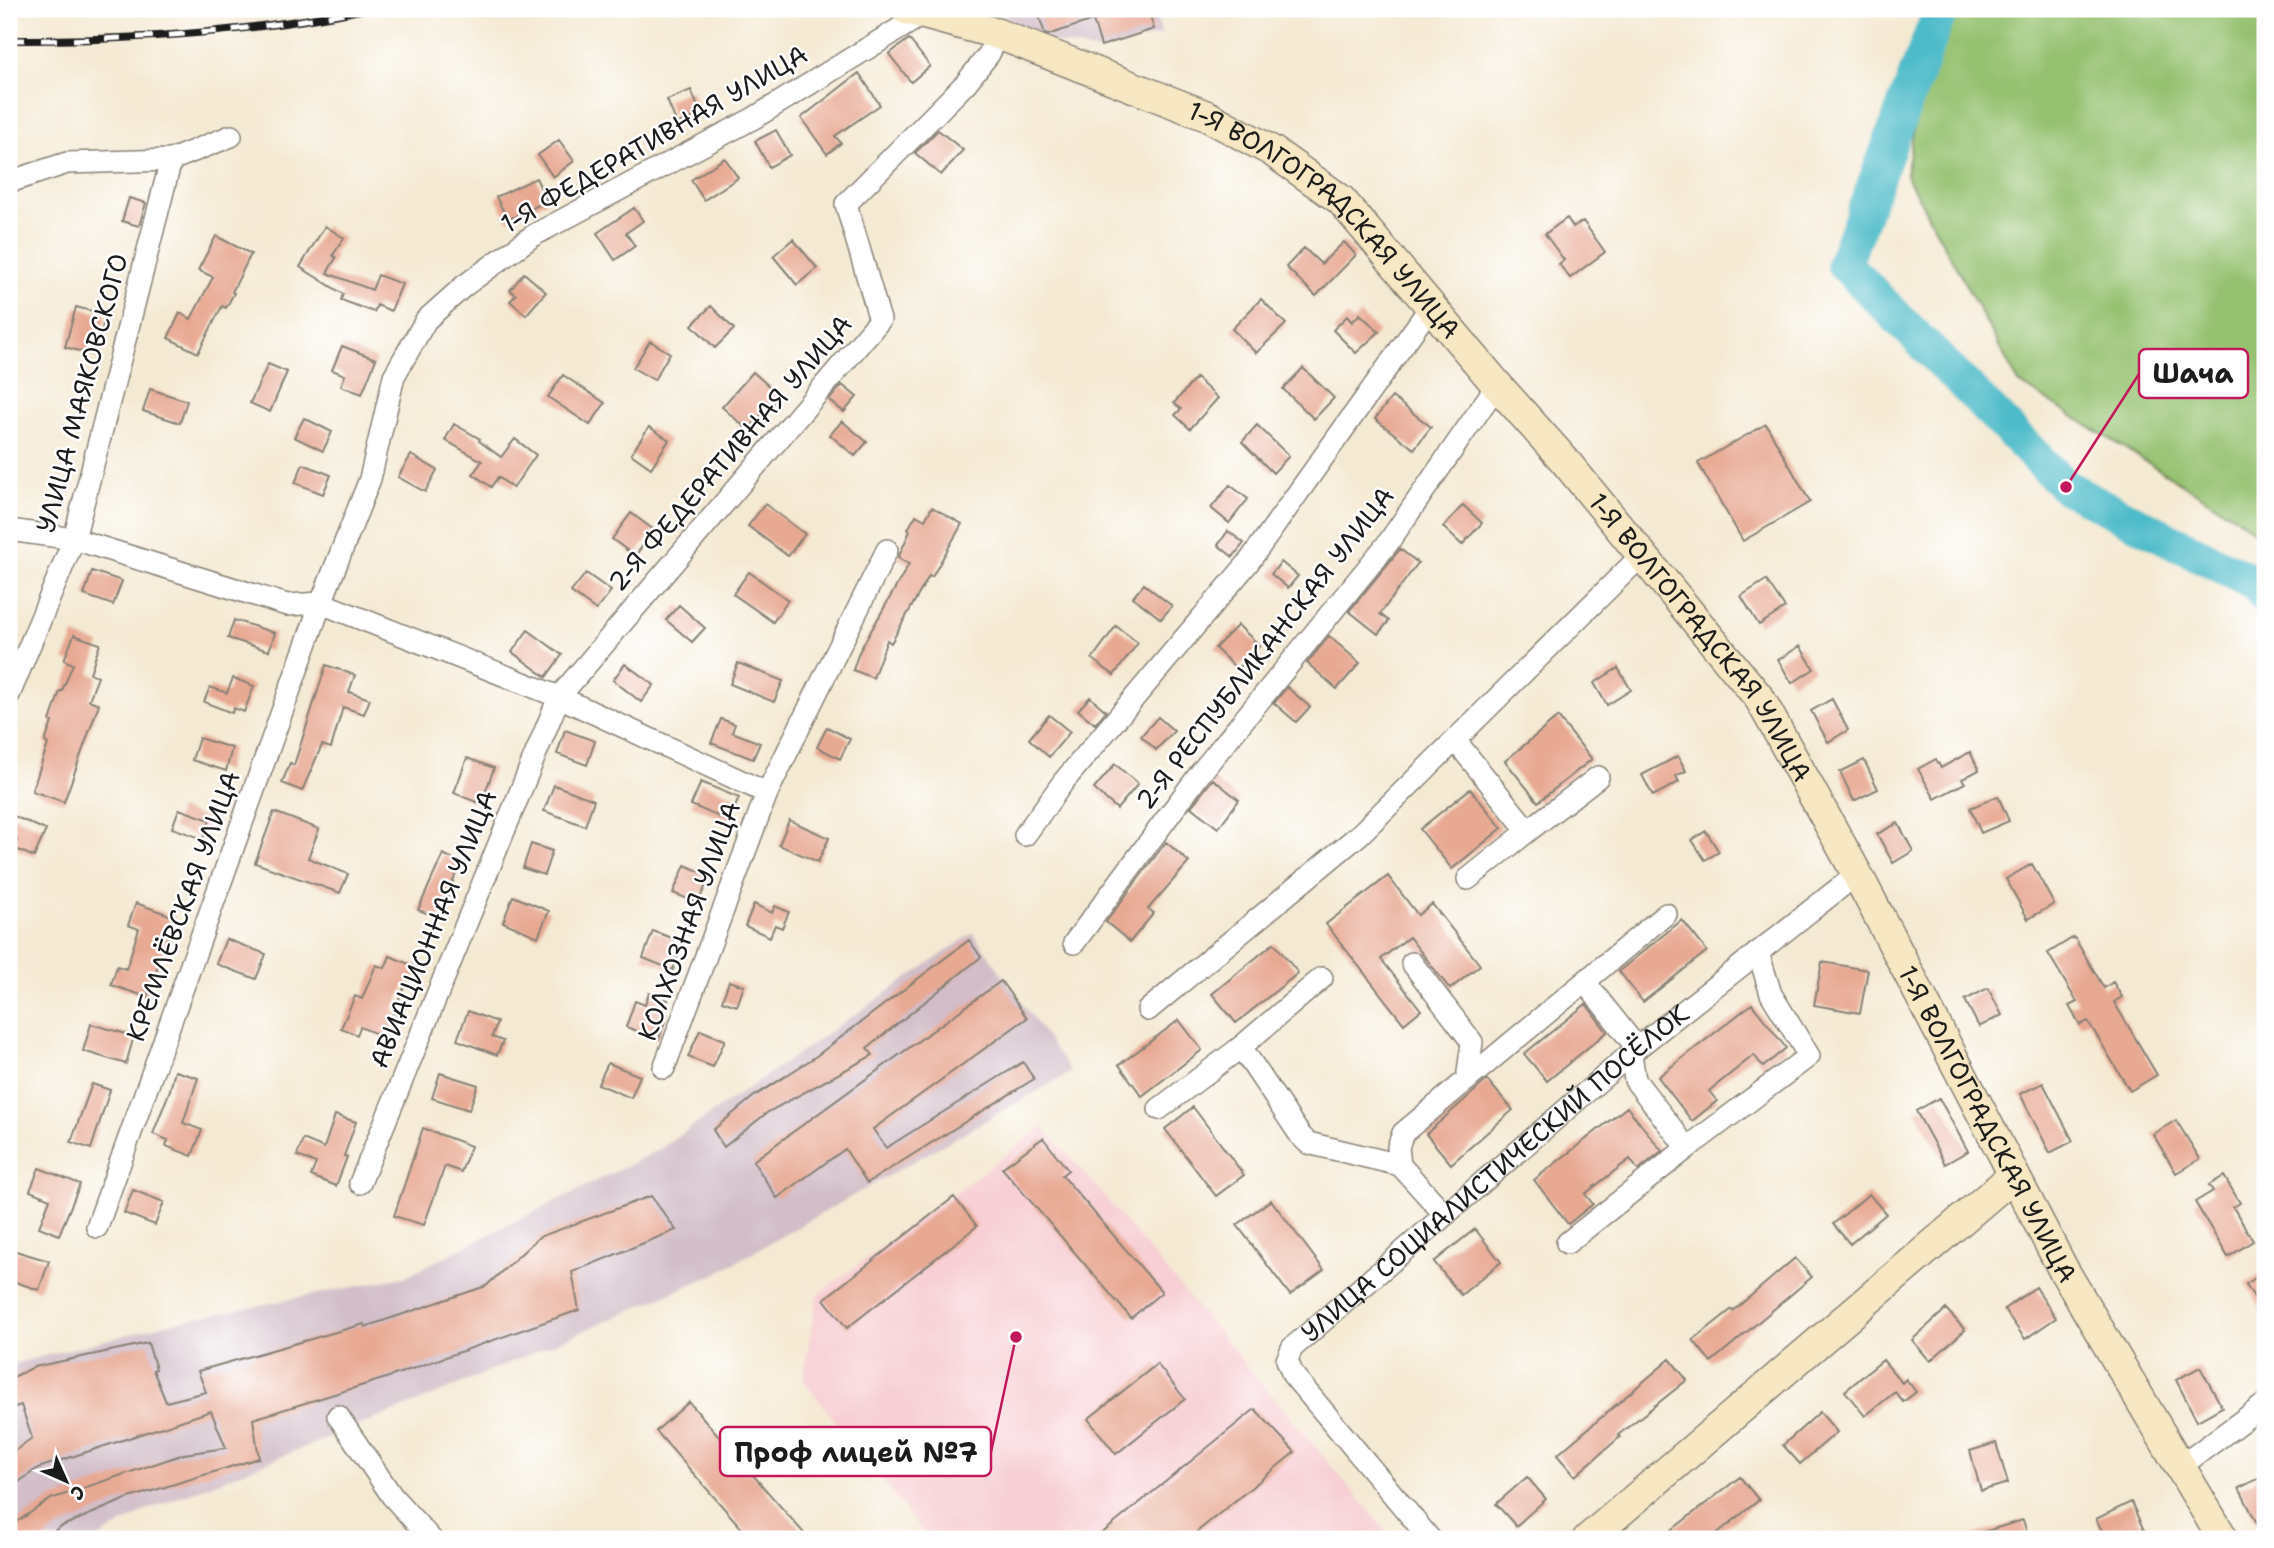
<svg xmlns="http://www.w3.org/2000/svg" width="2274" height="1548" viewBox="0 0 2274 1548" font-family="'Shantell Sans',sans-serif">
<rect width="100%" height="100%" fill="#fff"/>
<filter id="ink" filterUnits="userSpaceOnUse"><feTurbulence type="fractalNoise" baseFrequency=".0143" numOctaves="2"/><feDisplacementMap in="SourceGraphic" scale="14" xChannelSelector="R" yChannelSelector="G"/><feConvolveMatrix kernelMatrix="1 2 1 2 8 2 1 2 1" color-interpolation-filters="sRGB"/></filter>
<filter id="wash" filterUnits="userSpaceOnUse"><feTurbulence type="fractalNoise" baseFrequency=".00686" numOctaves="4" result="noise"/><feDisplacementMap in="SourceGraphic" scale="28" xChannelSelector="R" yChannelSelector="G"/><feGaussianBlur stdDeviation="1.57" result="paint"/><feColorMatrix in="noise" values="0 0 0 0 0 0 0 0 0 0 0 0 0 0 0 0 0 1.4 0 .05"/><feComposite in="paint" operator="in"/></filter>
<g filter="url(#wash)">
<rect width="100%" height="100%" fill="#f4e9d2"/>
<path fill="#f7cfd4" d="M1043,1127L1074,1161L1393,1539H928L803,1380L817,1295Z"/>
<path fill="#d2bdc8" d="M994,9H1154L1162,34L1099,51L1047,41Z
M973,933L1071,1072L715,1274L423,1400L147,1510L96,1539H9V1365L179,1321L404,1277L660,1149Z"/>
<path fill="#95c16f" stroke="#586e46" stroke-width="2" d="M1934,9H2265V539L2234,516L2019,383L1906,175Z"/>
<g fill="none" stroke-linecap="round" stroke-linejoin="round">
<path stroke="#4ebbc9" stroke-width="35" d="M1941,9L1844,264L2066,487L2255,583L2265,596"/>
</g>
<g id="blocks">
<path fill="#e8a993" d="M1062,9H1148L1154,29L1101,46L1093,20L1048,35L1045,34L1039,16Z
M909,39L930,66L911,82L889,54Z
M859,73L880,105L835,136L841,143L827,154L801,118Z
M691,90L701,114L677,124L667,100Z
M776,130L790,155L769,167L755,141Z
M938,130L963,150L941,175L915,153Z
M559,140L574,161L553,177L538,155Z
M725,158L738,178L704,200L691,180Z
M536,178L547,201L508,220L496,197Z
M129,198L146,203L139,226L122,221Z
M634,208L643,221L626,233L635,246L615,260L597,233Z
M1567,218L1573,227L1583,221L1605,252L1570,278L1559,264L1564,260L1545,234Z
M325,226L344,238L333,255L336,258L327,273L372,290L378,275L402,284L391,311L377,305L374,312L341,300L343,294L300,267Z
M216,236L251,254L232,292L234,293L226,308L222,306L198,353L168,338L180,313L191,319L213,277L198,270Z
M793,239L817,268L797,285L773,256Z
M1344,242L1356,255L1316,296L1286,267L1304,248L1321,264Z
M524,273L546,292L526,315L510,301L516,295L510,290Z
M1261,299L1286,324L1256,353L1232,329Z
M711,306L734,329L715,348L692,325Z
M76,307L106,315L94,355L65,347Z
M1360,314L1379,332L1356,353L1333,330L1347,316L1352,322Z
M650,341L670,353L654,380L633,368Z
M342,346L376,359L362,394L341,386L345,375L332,370Z
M268,364L287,372L270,412L250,403Z
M1303,368L1334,398L1314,419L1283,389Z
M753,372L779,395L748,430L722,407Z
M563,375L605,403L590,425L548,397Z
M1196,378L1218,398L1190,429L1175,415L1181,409L1174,403Z
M842,385L857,397L844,412L829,400Z
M150,389L187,401L180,423L143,411Z
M1392,397L1431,427L1414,449L1375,419Z
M304,418L332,432L323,451L294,437Z
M842,421L867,442L855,456L830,435Z
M454,424L480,439L479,441L501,457L515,439L536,455L513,488L498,477L491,487L473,474L482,461L445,440Z
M1766,424L1810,502L1743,541L1698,463Z
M1257,425L1289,456L1273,473L1242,442Z
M649,427L669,440L651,468L631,454Z
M411,455L437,470L425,492L398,477Z
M303,464L331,475L323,494L295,483Z
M1230,485L1248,499L1229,523L1211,508Z
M765,504L805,534L788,556L748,526Z
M1463,505L1482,523L1462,545L1443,527Z
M932,507L962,524L932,577L929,576L891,643L887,640L873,678L853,670L859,652L909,564L898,558L910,531L908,529L916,515L925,520Z
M631,513L654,530L635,556L612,539Z
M1228,531L1244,543L1233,557L1218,545Z
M1400,549L1418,563L1380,614L1389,621L1378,634L1349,611Z
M1281,562L1298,576L1288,588L1271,574Z
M92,571L122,581L113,605L84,595Z
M749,572L788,600L773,622L733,594Z
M586,573L611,591L596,610L571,592Z
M1766,580L1785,608L1759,625L1741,596Z
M1144,584L1172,606L1161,619L1133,597Z
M679,605L705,628L692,642L666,620Z
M234,620L275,633L269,651L228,638Z
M1238,625L1260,646L1237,669L1215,648Z
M1116,626L1138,643L1114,675L1092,659Z
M528,630L562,655L546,677L512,652Z
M74,635L100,644L90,673L98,677L89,700L99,704L64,802L32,791L48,744L45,742L52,722L50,721L60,691H62L73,664L64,660Z
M1329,636L1360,663L1337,689L1307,663Z
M1800,646L1814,669L1792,683L1778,660Z
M738,663L783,681L774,702L730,684Z
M625,664L654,685L641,702L613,680Z
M326,665L355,675L349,692L370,699L364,714L343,707L331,748L322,745L302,791L282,783L290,763L294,765Z
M1618,668L1631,690L1607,705L1594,683Z
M233,678L254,686L244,712L234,708L232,713L204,702L210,687L227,693Z
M1287,687L1310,707L1296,722L1274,703Z
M1090,697L1106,711L1095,724L1078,710Z
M1832,699L1848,730L1828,742L1811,711Z
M1049,715L1070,732L1049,757L1029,739Z
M1158,717L1174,731L1156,750L1141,736Z
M1558,717L1592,759L1538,802L1505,761Z
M721,719L735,724L732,732L760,743L753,759L711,743Z
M827,727L850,739L840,759L817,747Z
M565,730L595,741L587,765L557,754Z
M199,738L232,748L226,771L192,760Z
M1970,752L1979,770L1962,779L1965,783L1935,799L1918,769L1936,759L1941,768Z
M1678,756L1686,771L1676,776L1679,782L1653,796L1642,775Z
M467,758L494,768L481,804L454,793Z
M1864,760L1878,789L1854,801L1840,772Z
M1115,764L1138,784L1117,809L1094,789Z
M1213,779L1239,800L1218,828L1191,807Z
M701,782L739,798L729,821L691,805Z
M554,785L594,800L585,826L544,811Z
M1470,789L1502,828L1452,869L1420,829Z
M1998,796L2009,821L1981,833L1970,808Z
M179,809L210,820L203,839L172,828Z
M274,812L319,829L308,858L348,874L340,893L255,863Z
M9,814L46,830L34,857L14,848L17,840L9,836Z
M789,820L829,838L818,862L779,845Z
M1898,823L1913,851L1893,863L1877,834Z
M1706,831L1719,852L1705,860L1692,840Z
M1166,842L1189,862L1148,909L1154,913L1130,942L1106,922Z
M531,844L552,851L544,875L523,868Z
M443,854L460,862L440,918L418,910Z
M2032,864L2054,904L2028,919L2006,879Z
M685,865L710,876L698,903L673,893Z
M1388,876L1418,915L1432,904L1480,965L1450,989L1409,937L1381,959L1421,1010L1404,1024L1326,924Z
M513,896L549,911L538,937L503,922Z
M136,903L175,917L147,997L111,985L117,966L126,969L139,929L128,925Z
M754,904L772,913L775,906L789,912L782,928L775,925L770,937L745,926Z
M1682,920L1707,951L1643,1002L1619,971Z
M653,931L683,942L673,970L643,958Z
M2074,937L2104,988L2113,982L2122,997L2114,1002L2157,1075L2130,1091L2088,1021L2080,1025L2069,1006L2077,1002L2048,953Z
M226,939L266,954L256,979L216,964Z
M969,940L981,957L867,1048L873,1055L768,1112L724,1147L713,1130L753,1097L815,1057Z
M1274,943L1298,973L1236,1023L1212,994Z
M390,956L421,969L413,989L405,985L393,1013L399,1015L389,1039L360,1027L357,1035L341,1028L355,996L362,999L376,965L385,968Z
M1822,962L1868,970L1860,1013L1814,1005Z
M729,981L744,986L737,1006L722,1001Z
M1001,981L1027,1018L873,1129L886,1148L1023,1062L1034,1079L867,1183L845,1149L777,1198L753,1161Z
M1988,988L2002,1015L1979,1027L1965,1000Z
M649,993L668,1000L663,1013L667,1015L659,1039L626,1027L635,1001L645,1005Z
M1586,1004L1607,1032L1547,1081L1524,1054Z
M1752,1004L1786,1048L1763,1067L1754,1055L1709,1091L1717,1101L1692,1121L1658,1077Z
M468,1011L497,1022L492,1037L503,1041L497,1055L457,1040Z
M1179,1020L1202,1050L1142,1096L1119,1065Z
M91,1024L134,1036L126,1064L83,1051Z
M700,1030L725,1040L713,1067L688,1057Z
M608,1063L640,1076L631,1098L598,1084Z
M175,1071L198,1078L183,1123L202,1130L192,1156L166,1146L168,1140L153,1134L170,1090Z
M440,1073L478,1085L469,1110L432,1098Z
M1487,1080L1513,1110L1451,1164L1426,1134Z
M2043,1083L2073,1141L2050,1153L2020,1094Z
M92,1084L110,1090L91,1149L71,1142Z
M1939,1098L1968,1151L1945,1164L1916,1111Z
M1193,1107L1244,1175L1216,1196L1165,1129Z
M1627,1107L1662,1151L1638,1170L1630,1159L1585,1194L1593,1204L1568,1224L1534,1180Z
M335,1115L356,1122L344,1156L347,1157L336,1186L311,1176L316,1163L297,1156L303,1139L324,1148Z
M2176,1120L2200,1159L2176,1173L2153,1134Z
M423,1128L471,1146L461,1172L445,1166L424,1225L394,1216Z
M1043,1138L1068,1170L1062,1175L1162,1292L1131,1318L1002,1168Z
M39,1168L80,1184L59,1235L39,1227L50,1199L30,1191Z
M2224,1176L2240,1203L2233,1207L2253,1241L2228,1257L2195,1202L2213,1191L2209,1185Z
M133,1190L164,1202L155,1225L124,1213Z
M1869,1194L1886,1214L1850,1244L1833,1224Z
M651,1196L676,1230L572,1272L579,1310L383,1379L253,1419L259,1458L126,1499L60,1527L43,1539H9V1527L51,1499L184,1454L226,1448L211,1411L38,1468L9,1489V1455L32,1438L21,1405L9,1409V1379L34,1367L148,1343L156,1369L153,1370L166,1402L206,1392L198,1371L364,1324L365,1327L486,1286L539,1237Z
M954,1197L977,1226L847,1328L824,1299Z
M1271,1200L1324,1270L1290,1295L1237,1225Z
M1475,1229L1501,1262L1461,1295L1434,1262Z
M9,1249L49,1261L39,1290L9,1280Z
M1795,1258L1812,1277L1711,1362L1693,1340L1732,1309L1733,1311Z
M2265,1272V1315L2246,1284Z
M2036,1287L2056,1318L2025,1339L2004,1309Z
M1946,1309L1965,1330L1930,1361L1912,1340Z
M1670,1359L1687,1380L1618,1435L1620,1437L1575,1476L1557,1455Z
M1883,1360L1902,1383L1906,1379L1916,1392L1903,1402L1895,1392L1865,1416L1845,1391Z
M1157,1364L1185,1399L1116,1454L1088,1419Z
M2200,1367L2222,1407L2197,1421L2176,1380Z
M689,1402L809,1539H751L656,1431Z
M1255,1409L1295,1452L1188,1539H1095Z
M1820,1412L1837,1432L1800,1464L1783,1445Z
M1996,1443L2008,1483L1981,1491L1970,1451Z
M2265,1475V1539L2239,1488Z
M1527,1477L1546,1499L1516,1526L1496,1504Z
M1740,1477L1759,1500L1710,1539H1660Z
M2131,1502L2148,1539H2106L2096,1519Z
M2023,1520L2029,1539H1973V1535Z"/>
</g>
</g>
<g filter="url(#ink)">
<use href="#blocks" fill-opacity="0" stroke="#888277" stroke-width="2"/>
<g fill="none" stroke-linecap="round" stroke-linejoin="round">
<g stroke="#888277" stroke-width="24">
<g id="street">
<path d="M9,182L67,163L171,160"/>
<path d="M9,530L74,539L287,605L321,603L559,697L767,793"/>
<path d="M9,695L74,539L171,160L231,136"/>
<path d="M1455,740L1528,831L1468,879"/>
<path d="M1528,831L1598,777"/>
<path d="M1025,835L1064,781L1248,563L1431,306"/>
<path d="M1074,943L1202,771L1388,543L1497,385"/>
<path d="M1412,963L1472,1042L1467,1080"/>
<path d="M1322,978L1241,1047L1300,1135L1308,1143L1400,1165"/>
<path d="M1585,982L1637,1048"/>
<path d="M1148,1010L1359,835L1642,555"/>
<path d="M664,1068L767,793L887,550"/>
<path d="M1159,1109L1241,1047"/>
<path d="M1687,1148L1809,1056L1771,994L1758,952"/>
<path d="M360,1183L559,697L880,320L846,204L966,83L989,54L998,34"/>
<path d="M1445,1215L1400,1165L1398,1147L1403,1133L1666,914"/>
<path d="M97,1227L321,603L370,479L394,376L426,320L464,286L534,235L754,118L925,13"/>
<path d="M1567,1243L1687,1148L1635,1080L1631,1054"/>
<path d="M338,1416L392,1496L431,1539"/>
<path d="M2181,1466L2265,1404"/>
<path id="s1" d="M1430,1539L1293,1375L1287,1360L1292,1348L1637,1048L1857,874"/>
</g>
</g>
<g stroke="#888277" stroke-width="33">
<g id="secondary">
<path id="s2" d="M906,9L998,34L1207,116L1272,151L1341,200L1497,385L1565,461L1760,699L1857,874L2063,1269L2223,1539"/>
<path d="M1588,1539L2013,1176"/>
</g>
</g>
<use href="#street" stroke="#fff" stroke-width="21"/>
<use href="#secondary" stroke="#f7e8c3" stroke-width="30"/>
<g stroke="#1c1c1c" stroke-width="8">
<path id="rail" d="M9,40C128,41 248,33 365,9"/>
</g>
<use href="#rail" stroke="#fff" stroke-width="5" stroke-dasharray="16" stroke-linecap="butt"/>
</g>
</g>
<g text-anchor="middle" stroke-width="5" stroke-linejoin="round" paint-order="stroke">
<g font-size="26" fill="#1c1c1c" stroke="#fff">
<text transform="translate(654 139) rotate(-30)" y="9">1-Я ФЕДЕРАТИВНАЯ УЛИЦА</text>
<text dy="9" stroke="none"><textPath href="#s2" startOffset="478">1-Я ВОЛГОГРАДСКАЯ УЛИЦА</textPath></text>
<text transform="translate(82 393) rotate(-75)" y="9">УЛИЦА МАЯКОВСКОГО</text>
<text transform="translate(730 453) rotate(-49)" y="9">2-Я ФЕДЕРАТИВНАЯ УЛИЦА</text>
<text dy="9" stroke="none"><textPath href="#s2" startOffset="1045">1-Я ВОЛГОГРАДСКАЯ УЛИЦА</textPath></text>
<text transform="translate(1265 648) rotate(-52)" y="9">2-Я РЕСПУБЛИКАНСКАЯ УЛИЦА</text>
<text transform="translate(183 906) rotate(-70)" y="9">КРЕМЛЁВСКАЯ УЛИЦА</text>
<text transform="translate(689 921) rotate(-70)" y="9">КОЛХОЗНАЯ УЛИЦА</text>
<text transform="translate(433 929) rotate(-68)" y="9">АВИАЦИОННАЯ УЛИЦА</text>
<text dy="9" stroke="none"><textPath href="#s2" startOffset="1612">1-Я ВОЛГОГРАДСКАЯ УЛИЦА</textPath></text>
<text dy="9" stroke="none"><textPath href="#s1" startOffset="511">УЛИЦА СОЦИАЛИСТИЧЕСКИЙ ПОСЁЛОК</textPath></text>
</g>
</g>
<path fill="none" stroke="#c2185b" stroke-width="2.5" d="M2066 487L2139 374M1016 1337L991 1452"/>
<g fill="#c2185b" stroke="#fff" stroke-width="2.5">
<circle cx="2066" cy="487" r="7"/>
<circle cx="1016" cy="1337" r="7"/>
</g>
<g fill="#fff" stroke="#c2185b" stroke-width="2.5">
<rect x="2139" y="349" width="109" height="49" rx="7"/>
<rect x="720" y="1427" width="271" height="49" rx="7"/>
</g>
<g font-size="28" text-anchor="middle" font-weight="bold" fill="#1c1c1c">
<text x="2193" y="383">Шача</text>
<text x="856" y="1462">Проф лицей №7</text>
</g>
<rect width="2274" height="1548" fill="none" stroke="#fff" stroke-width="35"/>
<g transform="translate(66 1481) rotate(135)" stroke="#ffffff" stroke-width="5" paint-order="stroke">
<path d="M0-5L12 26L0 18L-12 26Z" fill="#1c1c1c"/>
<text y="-10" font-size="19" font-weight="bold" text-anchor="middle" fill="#1c1c1c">С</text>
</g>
</svg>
